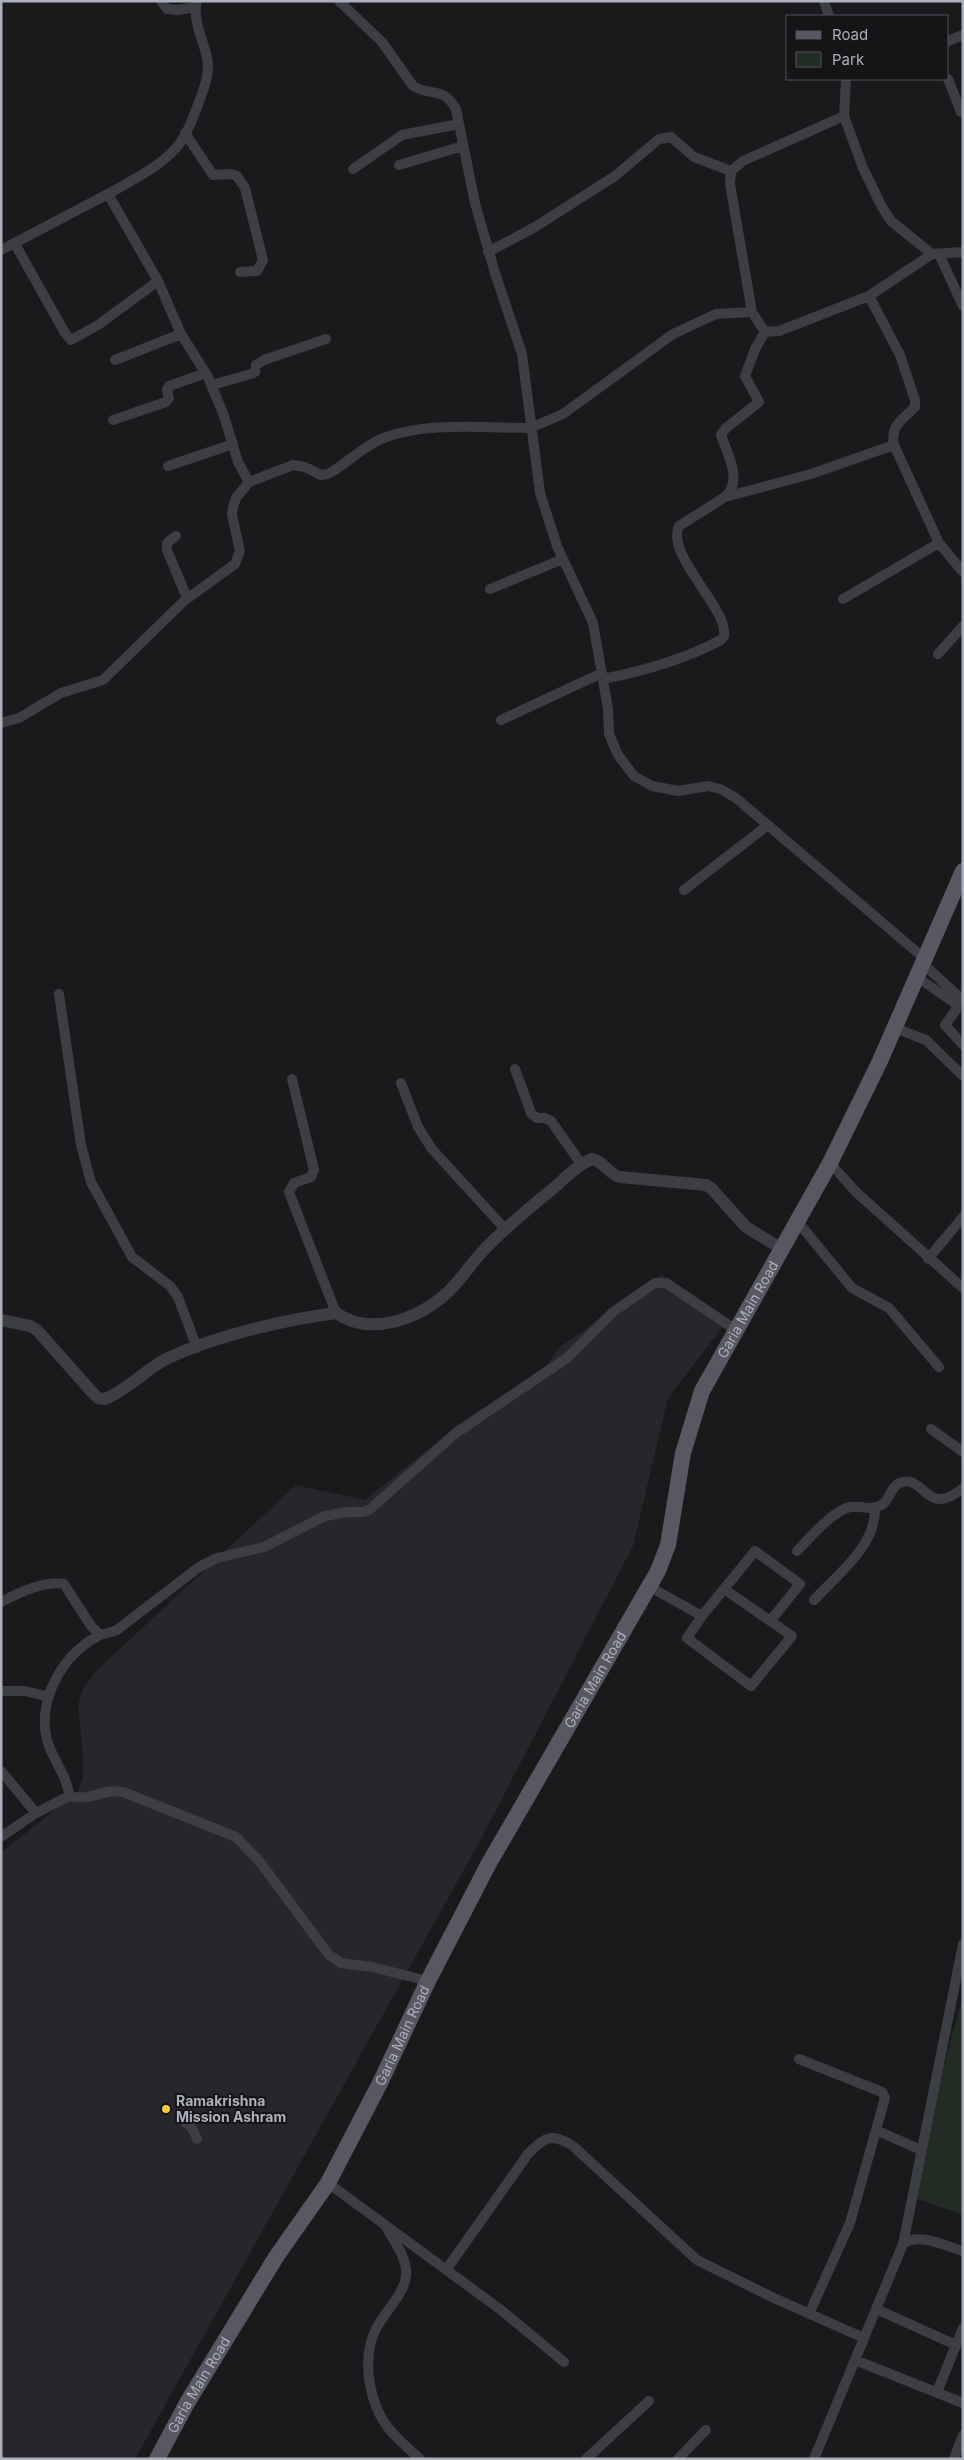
<svg xmlns="http://www.w3.org/2000/svg" width="964" height="2460" viewBox="0 0 964 2460" font-family="Inter,sans-serif">
<rect width="100%" height="100%" fill="#1a1a1d"/>
<path fill="#27262a" d="M661,1275L729,1319L668,1398L633,1546L480,1841L135,2459H1V1853L78,1791L83,1778V1755L78,1705L84,1687L96,1671L296,1485L365,1500L463,1421L544,1369L560,1347Z"/>
<path fill="#222b24" d="M963,1995V2215L909,2196Z"/>
<g fill="none" stroke-linecap="round" stroke-linejoin="round">
<path stroke="#3d3d44" stroke-width="10" d="M161,1L167,9L178,10L196,7
M197,1C192,19 203,40 207,57C210,73 205,86 199,102C194,115 189,131 180,143C163,166 132,180 108,194L158,281L181,334L208,377L224,416L238,462L249,482
M339,1L382,42L413,86C432,97 443,86 456,109L475,203L495,273L522,354L540,493L557,546L593,623L608,709L609,734L618,755L634,776L652,786L678,791L708,786L720,789L736,798L925,959
M824,1L829,16
M948,41L963,35
M846,79L844,116L863,168L882,207L891,221L932,254L963,252
M948,79L961,112
M844,116L743,161L731,171L730,184L752,312L765,332L779,331L869,296L932,254
M185,133L213,175L231,174L237,176L245,188L263,260L257,271L240,272
M399,165L463,146
M353,169L402,135L459,124
M15,244L65,333L71,340L98,325L158,281
M1,250L108,194
M488,252L535,227L615,176L659,139L671,137L694,157L731,171
M939,254L963,306
M869,296L900,355L915,400V407C902,420 890,426 894,445L939,543L963,572
M115,360L181,334
M212,385L251,374L255,372L256,365L264,360L326,339
M113,420L166,402L169,398L167,390L169,386L206,373
M168,466L233,444
M725,497C743,480 728,456 721,435L726,428L759,402L745,376L755,349L765,332
M176,536L167,543V550L187,598
M490,589L563,559
M843,599L939,543
M938,654L963,626
M603,679C644,671 683,660 721,640L724,636C729,609 665,555 679,526L725,497L811,474L894,445
M501,720L602,673
M1,723L19,718L61,693L103,680L184,601L235,564L240,551L232,515L233,507L236,498L249,482L293,465L305,467L321,475L328,474C346,464 360,449 379,440C422,421 484,428 530,428L563,414L673,334L716,314L752,312
M684,890L768,825
M923,964L963,1000
M917,977L956,1004V1010L945,1025L963,1045
M59,994L81,1145L91,1182L132,1257L170,1286L178,1297L197,1348
M895,1028L926,1040L963,1076
M515,1069L531,1113L537,1118H545L551,1121L582,1165
M292,1079L314,1170L311,1177L294,1183L289,1192L336,1313
M401,1083L418,1127L432,1149L505,1229
M830,1163L856,1192L963,1288
M798,1222L852,1288L889,1308L939,1367
M928,1259L963,1217
M931,1429L963,1452
M797,1551C810,1538 832,1511 850,1507C861,1505 871,1512 883,1504C891,1498 891,1484 903,1482C925,1477 927,1518 963,1488
M650,1587L702,1616L687,1638L751,1686L792,1636L724,1589L755,1551L800,1584L771,1620
M814,1600C838,1574 876,1546 875,1508
M1,1602C18,1593 45,1580 64,1584L91,1626L100,1635
M702,1616L724,1589
M1,1691H25L49,1697
M1,1771L36,1813
M69,1796C94,1802 100,1788 123,1792L236,1837L260,1862L329,1955L341,1963L372,1967L428,1981
M1,1837L36,1813L69,1796C68,1779 55,1762 49,1746C34,1705 61,1655 98,1636C104,1633 111,1633 117,1630L199,1567L217,1558L264,1547L325,1516L347,1512H363L369,1510L456,1433L567,1358L613,1312L655,1283H666L736,1330
M799,2059L882,2092L885,2098L850,2223L809,2314
M186,2123L192,2128L197,2139
M876,2130L921,2150
M328,2183L501,2310L564,2362
M386,2227C394,2241 408,2259 406,2276C404,2295 384,2312 376,2329C361,2358 369,2405 390,2430C399,2441 410,2450 420,2459
M903,2244L963,1944
M446,2270L528,2154C545,2136 552,2133 573,2146L697,2260L774,2298L864,2338
M876,2309L956,2345
M855,2360L963,2403
M937,2392L963,2328
M586,2459L649,2401
M678,2459L706,2430
M814,2459L903,2244C919,2232 945,2246 963,2251
M954,2459L963,2435"/>
<path stroke="#3d3d44" stroke-width="12" d="M1,1320L30,1326L37,1330L91,1391L98,1398L105,1399C128,1390 145,1370 166,1359C215,1336 283,1320 336,1313C371,1337 418,1319 447,1293C460,1281 470,1265 482,1252C504,1228 531,1207 556,1186C566,1177 579,1164 592,1159C604,1161 608,1174 620,1177L706,1185L711,1188L746,1227L782,1249"/>
<path stroke="#575861" stroke-width="16" id="s1" d="M157,2459L187,2403L276,2257L328,2183L380,2083L428,1981L488,1865L658,1571L668,1545L683,1453L702,1391L830,1163L880,1061L963,871"/>
</g>
<circle fill="#f7ce38" stroke="#151518" stroke-width="2" cx="166" cy="2109" r="5"/>
<g text-anchor="middle" stroke-width="4" stroke-linejoin="round" paint-order="stroke">
<g font-size="14" fill="#acafbc" stroke="#151518">
<text dy="5" stroke="none"><textPath href="#s1" startOffset="1300">Garia Main Road</textPath></text>
<text dy="5" stroke="none"><textPath href="#s1" startOffset="895">Garia Main Road</textPath></text>
<text dy="5" stroke="none"><textPath href="#s1" startOffset="490">Garia Main Road</textPath></text>
<text dy="5" stroke="none"><textPath href="#s1" startOffset="85">Garia Main Road</textPath></text>
</g>
<g font-size="14" font-weight="bold" fill="#acafbc" stroke="#151518" text-anchor="start">
<text x="176" y="2106">Ramakrishna<tspan x="176" dy="16">Mission Ashram</tspan></text>
</g>
</g>
<rect width="964" height="2460" fill="none" stroke="#acafbc" stroke-width="5"/>
<rect x="786" y="15" width="162" height="65" fill="#151518" stroke="#51535a"/>
<rect x="796" y="31" width="25" height="8" fill="#575861" stroke="#51535a"/>
<text x="832" y="40" font-size="15" fill="#acafbc">Road</text>
<rect x="796" y="52" width="25" height="15" fill="#222b24" stroke="#51535a"/>
<text x="832" y="65" font-size="15" fill="#acafbc">Park</text>
</svg>
